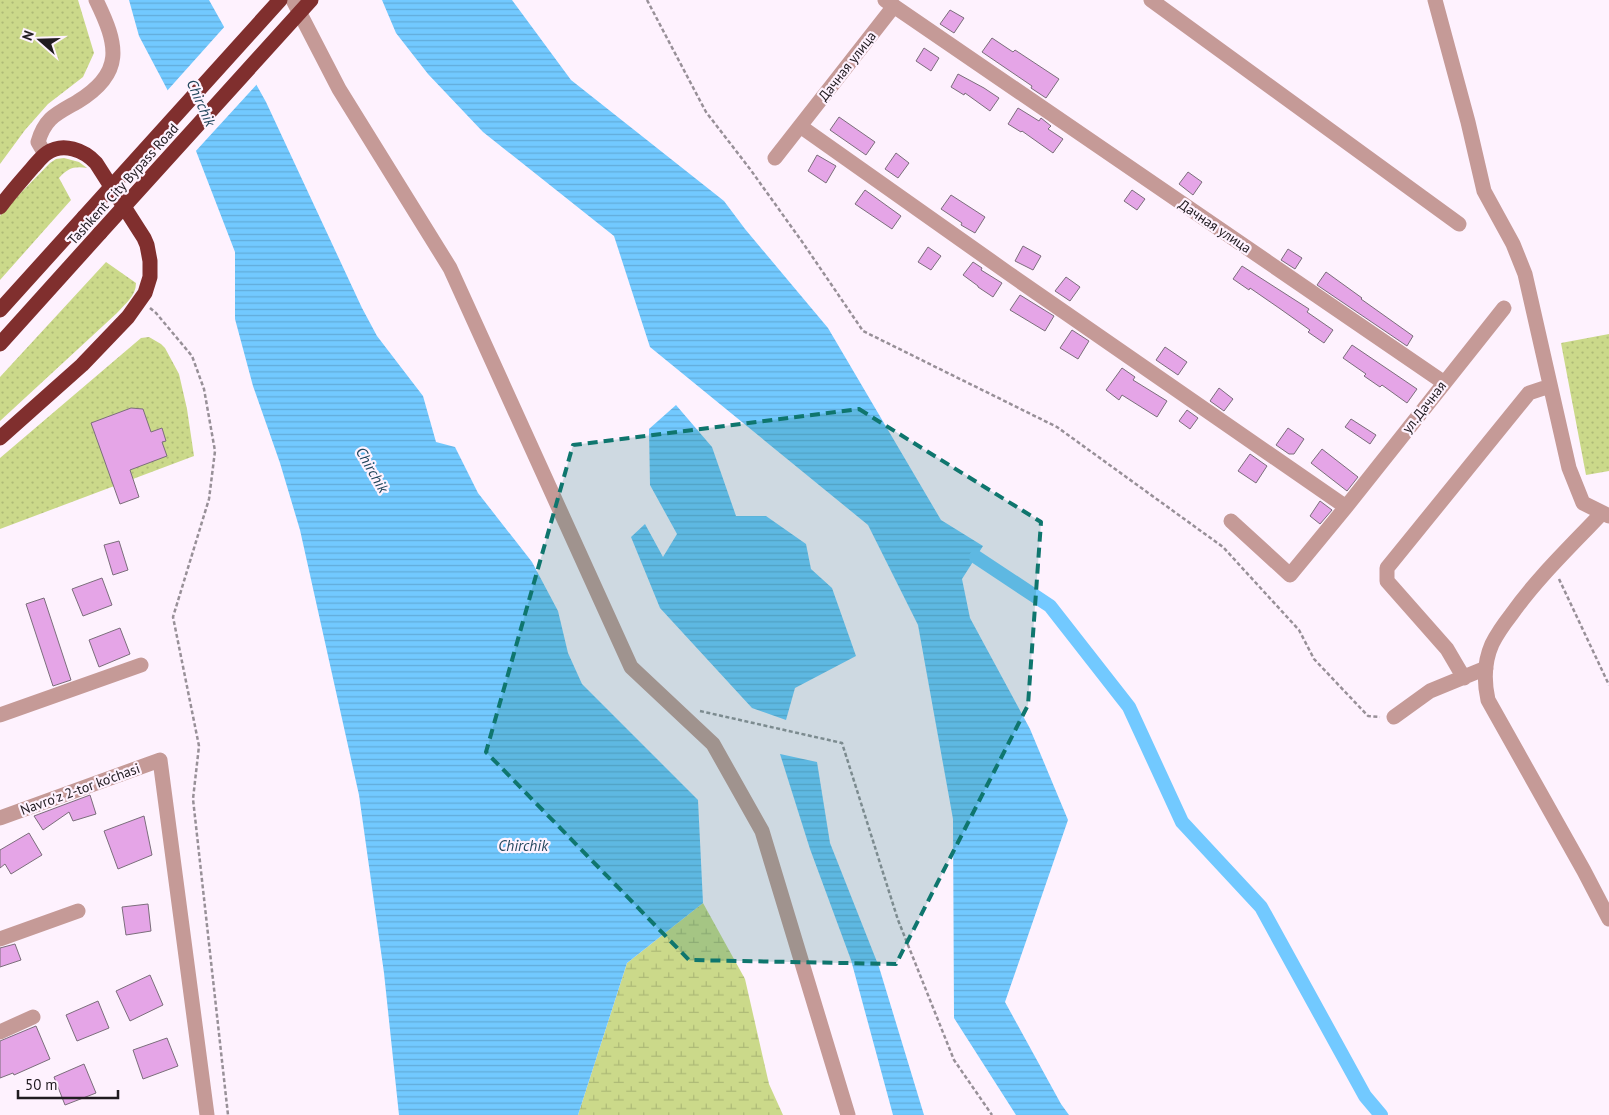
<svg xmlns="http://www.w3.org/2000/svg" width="1609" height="1115" viewBox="0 0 1609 1115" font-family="'PT Sans',sans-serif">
<defs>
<pattern id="grass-dots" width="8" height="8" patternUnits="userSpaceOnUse" patternTransform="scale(1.25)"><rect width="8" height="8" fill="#cbd98a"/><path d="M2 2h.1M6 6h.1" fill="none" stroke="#aeba77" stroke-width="1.8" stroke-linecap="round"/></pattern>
<pattern id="wetland-marsh" width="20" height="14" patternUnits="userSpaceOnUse" patternTransform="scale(1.25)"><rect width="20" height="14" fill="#cbd98a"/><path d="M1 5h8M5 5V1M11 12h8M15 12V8" fill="none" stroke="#aeba77"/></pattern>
<pattern id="water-rules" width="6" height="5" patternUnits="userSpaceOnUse" patternTransform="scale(1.25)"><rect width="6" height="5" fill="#72c9ff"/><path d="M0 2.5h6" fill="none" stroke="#62acda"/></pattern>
</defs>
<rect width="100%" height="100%" fill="#fef2fe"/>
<path fill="url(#grass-dots)" d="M0,0H78L94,53L83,77L48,104L25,130L0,164Z
M64,158L79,162L87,168C74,166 68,168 59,178L71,200L0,280V216L6,208L50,163L56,159Z
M106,262L136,283C136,296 125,304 117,313L0,421V377Z
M1609,334V471L1586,475L1561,343Z
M149,337L161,344L165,348L179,374L187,409L194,456L0,529V458L141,338Z"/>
<path fill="url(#wetland-marsh)" d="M703,903L745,979L769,1084L783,1115H578L627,963Z"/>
<path fill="url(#water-rules)" d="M129,0H209L266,102L362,308L377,336L423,396L436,442L455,447L478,493L532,562L558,611L568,653L582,684L698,800L703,903L627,963L578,1115H399L384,973L359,795L300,530L280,463L253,386L235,319V252L186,125L139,36Z
M382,0H512L571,80L724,201L745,229L828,328L941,520L983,546L962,579L970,618L1030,729L1068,820L1005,1002L1061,1104L1069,1115H1016L954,1018L953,819L918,625L868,525L650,347L614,236L483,132L428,74L396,33Z
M676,405L712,447L736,516H766L806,544L811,569L832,588L856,656L795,688L786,720L752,708L660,608L631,537L645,524L663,557L677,534L650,485L649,429Z
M780,754L817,762L830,843L879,967L924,1115H893L851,960L810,849Z"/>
<path fill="#fef2fe" d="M226,25L258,83L194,153L183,126L166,92Z"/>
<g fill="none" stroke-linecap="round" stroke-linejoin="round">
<path stroke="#72c9ff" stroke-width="14" d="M976,557L1050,606L1129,707L1182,822L1261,907L1365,1096L1381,1115"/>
</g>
<path fill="#e5a5e7" stroke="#7b6e7b" d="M950,10L964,18L954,33L940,24Z
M992,38L1013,52L1015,50L1059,79L1046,98L1031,88L1032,86L982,52Z
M924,48L939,58L931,71L916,61Z
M958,74L984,88L999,98L990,111L965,93L964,95L951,87Z
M1018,108L1039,121L1041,118L1051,126L1048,129L1063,139L1053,153L1022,131L1021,132L1008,124Z
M839,117L875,142L866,155L830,130Z
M896,153L909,163L898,178L885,169Z
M817,155L836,166L826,183L808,171Z
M1188,172L1202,182L1193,195L1179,184Z
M865,190L901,216L892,229L855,204Z
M1132,190L1145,199L1137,210L1124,201Z
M951,195L985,217L975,233L961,225L962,223L941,209Z
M1023,246L1041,256L1033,270L1015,261Z
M928,247L941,256L931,270L918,262Z
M1288,249L1302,258L1295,269L1281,260Z
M973,262L982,268L981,270L1002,283L993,297L978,287V286L963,275Z
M1242,266L1309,309L1307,312L1333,330L1324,343L1308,332L1310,330L1279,308L1250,288L1249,290L1233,279Z
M1326,272L1362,298L1361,299L1413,336L1407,346L1317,285Z
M1066,277L1080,287L1070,301L1055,291Z
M1020,295L1054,316L1045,331L1010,310Z
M1072,330L1089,341L1078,359L1060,348Z
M1352,345L1417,389L1407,403L1382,385L1380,387L1364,376L1366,374L1343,358Z
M1165,347L1187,362L1178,375L1156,360Z
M1122,368L1135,377L1133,380L1167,401L1157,417L1122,395L1119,400L1106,390Z
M1219,388L1233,399L1224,411L1210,401Z
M131,408L143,409L151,432L162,428L166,441L162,442L167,456L130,470L139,497L120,504L91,423Z
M1187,410L1198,418L1190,429L1179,421Z
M1351,419L1376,435L1370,444L1345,427Z
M1288,428L1304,439L1294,454H1289L1276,445Z
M1322,449L1358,477L1347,491L1311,463Z
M1250,454L1267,466L1256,483L1238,471Z
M1320,501L1332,510L1320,524L1310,516Z
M119,541L128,570L113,575L104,545Z
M102,578L112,605L83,616L72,589Z
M44,598L71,680L53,686L26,604Z
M120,628L130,654L99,667L89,640Z
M90,795L96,814L73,821L69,812L43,830L34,816Z
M144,816L152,855L118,869L104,831Z
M29,833L42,855L11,874L5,864L0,868V850Z
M148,904L151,931L126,935L122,907Z
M15,944L21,960L0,967V948Z
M150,975L163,1005L130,1021L116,991Z
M98,1001L109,1028L77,1041L66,1015Z
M36,1026L50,1059L14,1075L13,1073L0,1078V1041Z
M167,1038L178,1066L143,1079L133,1050Z
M84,1064L96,1093L65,1105L54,1077Z"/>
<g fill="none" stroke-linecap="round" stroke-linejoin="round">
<path stroke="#989098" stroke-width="2.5" stroke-dasharray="4 2.5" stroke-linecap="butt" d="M647,0L706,112L750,169L803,243L863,331L1057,427L1223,547L1299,630L1314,659L1368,716L1380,717
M150,308L156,313L192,356L204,389L215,451L209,499L173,617L199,746L193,799L228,1115
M1559,579L1609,685
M700,711L842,743L898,920L954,1060L992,1115"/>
<path stroke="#c59a97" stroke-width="15" d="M293,0L339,89L450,268L631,667L713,744L762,831L848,1115
M885,0L1443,382
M1151,0L1459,224
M1435,0L1468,122L1484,191L1513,244L1525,274L1569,468L1583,503L1609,516
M800,126L1008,273L1346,507
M45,154L38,142C45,118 56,114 77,102C125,73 118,45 96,0
M775,158L894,6
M1602,513C1571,546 1537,578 1511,615C1504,624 1497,634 1492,644C1484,662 1484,682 1488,700L1584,871L1609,919
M1231,521L1290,575L1346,507L1504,308
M1464,678L1447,649L1387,581V568L1529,393L1550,386
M0,715L141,665
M1394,717L1430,691L1486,668
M0,818L160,760L207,1115
M0,939L78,911
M0,1032L33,1017"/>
<path stroke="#802f2e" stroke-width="15" d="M0,207C10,193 22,180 33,167C37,163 41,157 47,153C63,142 84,150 96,163L144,238L147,245L150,261V277L145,293L128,317L82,365L0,438
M0,310L84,217
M0,344L100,233"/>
<path stroke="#802f2e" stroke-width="15" d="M84,217L280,0
M100,233L311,0"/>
</g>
<path fill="#0f766e" fill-opacity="0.2" stroke="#0f766e" stroke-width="4" stroke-dasharray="10 6" stroke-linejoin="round" d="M859,409L1041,522L1028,705L896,964L689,960L486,752L573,445Z"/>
<g text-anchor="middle" stroke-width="4.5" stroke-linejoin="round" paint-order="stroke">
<g font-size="14" fill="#201b20" stroke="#fef2fe">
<text transform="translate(847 66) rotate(-52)" y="5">Дачная улица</text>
<text transform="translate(123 184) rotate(-48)" y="5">Tashkent City Bypass Road</text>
<text transform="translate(1215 226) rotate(34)" y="5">Дачная улица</text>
<text transform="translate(1424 407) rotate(-52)" y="5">ул.Дачная</text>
<text transform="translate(80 789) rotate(-20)" y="5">Navro'z 2-tor ko'chasi</text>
</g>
<g font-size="15" font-style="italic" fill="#21465c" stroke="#fef2fe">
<text transform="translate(201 103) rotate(66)" y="5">Chirchik</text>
<text transform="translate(372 470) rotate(60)" y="5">Chirchik</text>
<text x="523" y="851">Chirchik</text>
</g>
</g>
<g transform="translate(40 40) rotate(290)" stroke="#fef2fe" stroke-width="4" paint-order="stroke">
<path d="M0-4L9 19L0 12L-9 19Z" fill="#201b20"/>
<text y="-8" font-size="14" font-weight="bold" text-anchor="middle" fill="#201b20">N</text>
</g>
<path d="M18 1090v8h100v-8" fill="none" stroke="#201b20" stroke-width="2.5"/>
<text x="25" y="1090" font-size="15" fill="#201b20" stroke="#fef2fe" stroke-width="4" paint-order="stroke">50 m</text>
</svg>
